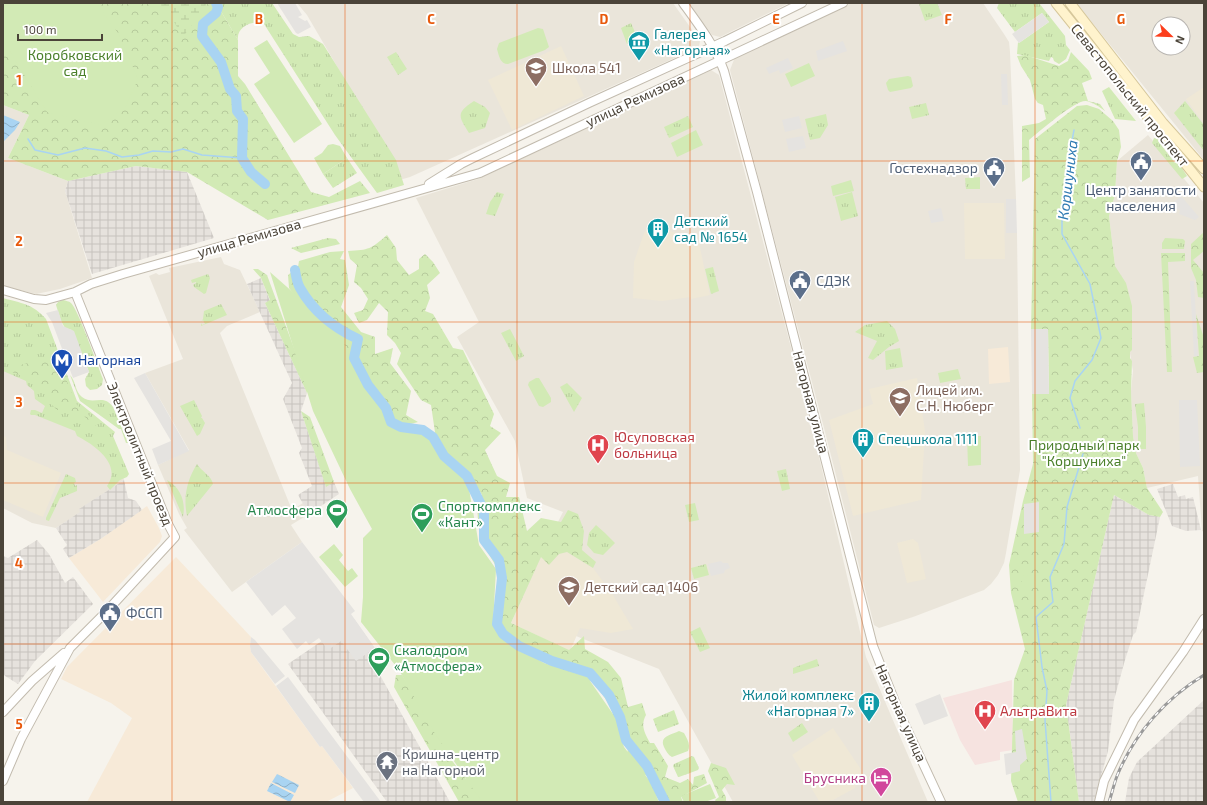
<svg xmlns="http://www.w3.org/2000/svg" width="1207" height="805" viewBox="0 0 1207 805" font-family="'Exo 2',sans-serif">
<defs>
<pattern id="industrial-grid" width="8" height="8" patternUnits="userSpaceOnUse"><rect width="8" height="8" fill="#e6e2dd"/><path d="M0 4h8M4 0v8" fill="none" stroke="#c7c3be"/></pattern>
<pattern id="grass-tufts" width="24" height="20" patternUnits="userSpaceOnUse"><rect width="24" height="20" fill="#d2eab5"/><path d="M3 7l-1-3M5 7V3M7 7l1-3M15 17l-1-3M17 17v-4M19 17l1-3" fill="none" stroke="#b6ca9c"/></pattern>
<pattern id="forest-crowns" width="20" height="18" patternUnits="userSpaceOnUse"><rect width="20" height="18" fill="#d2eab5"/><path d="M2 6a3 3 0 1 1 6 0M12 15a3 3 0 1 1 6 0" fill="none" stroke="#b6ca9c"/></pattern>
<pattern id="wetland-marsh" width="20" height="14" patternUnits="userSpaceOnUse"><rect width="20" height="14" fill="#d2eab5"/><path d="M1 5h8M5 5V1M11 12h8M15 12V8" fill="none" stroke="#b6ca9c"/></pattern>
<pattern id="water-waves" width="16" height="10" patternUnits="userSpaceOnUse"><rect width="16" height="10" fill="#a9d4f2"/><path d="M0 5q4-4 8 0t8 0" fill="none" stroke="#8caec5"/></pattern>
</defs>
<rect width="100%" height="100%" fill="#f6f3ec"/>
<path fill="#eae5da" fill-rule="evenodd" d="M297,3H673L700,41L699,47L410,177L382,185L349,87L307,15Z
M689,3H789L720,37L712,35Z
M851,3H983L1004,34L1009,42L1010,52L1016,199H1006V233H1017L1020,470L1006,553L1004,563L998,575L991,584L984,590L913,617L879,628L874,625L823,424L730,70L735,57Z
M1076,3H1204V160ZM1159,24H1183V48H1159Z
M711,70L719,75L812,427L866,657L928,802H733L659,669L513,611L563,512L527,498L515,441L457,337L479,322L416,198L478,179Z
M3,105L29,115L8,158L68,181L65,191L92,278L60,289L36,294L3,286Z
M1148,135L1204,203V532L1202,531L1198,476L1147,488L1143,468L1136,453L1133,436L1131,391L1133,371L1115,266L1109,216L1115,195L1117,161Z
M221,257L224,264L240,270L260,312L227,326L220,333L292,510L303,503L309,514L291,525L302,542L232,592L184,530L187,528L179,514L158,465L189,450L145,373L183,359L149,276L156,273L159,275L170,272L169,268Z
M3,356L119,463L124,480L80,509L81,512L56,528L32,523L3,508Z"/>
<path fill="#f7ead8" d="M1008,347L1010,382L989,384L988,349Z
M147,506L159,528L162,536L160,542L103,602L69,558L102,538Z
M176,557L237,622L251,637L250,646L251,652L320,747L322,746L353,788L326,802H87L132,718L111,703L61,679L67,667Z"/>
<path fill="url(#industrial-grid)" d="M136,166L187,172L214,238L92,274L65,191L68,181Z
M261,278L270,301L265,303L307,393L301,411L326,486L334,482L339,494L309,514L298,495L312,486L299,453L302,448L283,399L292,383L247,284Z
M124,480L128,498L136,501L142,510L102,538L69,558L63,549L67,545L56,528L80,512L79,509Z
M1173,484L1178,497L1185,495L1186,499L1193,497L1201,530L1186,531L1172,526L1157,489Z
M1114,495L1149,515L1160,517L1136,632L1133,635L1125,660L1114,700L1108,751L1094,802H1079L1066,705Z
M37,540L49,554L65,583L73,577L93,604L35,661L18,684L5,676L3,673V556L8,558Z
M354,619L376,650L369,655L450,802H387L288,664Z
M1204,700V802H1125L1129,778L1137,762Z"/>
<path fill="#efe8d6" d="M561,46L584,96L512,130L488,80Z
M1204,87V124L1186,99Z
M964,203H1004L1005,259H965Z
M651,223L699,243L710,295L691,299V297L662,301L633,298L634,262L644,233Z
M917,378L925,431L921,500L853,516L829,420L873,404L869,389Z
M3,436L6,437L7,450L61,473L43,517L3,500Z
M913,539L918,543L926,579L907,583L897,543Z
M567,552L593,568L611,592L633,629L611,633L580,628L570,651L511,623L541,557Z
M833,728L860,768L862,776L864,778L862,781H859L856,783L855,788L833,800L819,801L792,755Z"/>
<path fill="#f6e3e0" d="M1012,680L1013,750L1000,752V760L975,765L960,740L943,698Z"/>
<path fill="url(#grass-tufts)" d="M216,3H272L293,34L299,37L309,36L323,44L396,160L404,185L377,193L335,135L264,24C253,19 236,27 238,40Z
M922,3H937L942,15L925,21L919,4Z
M999,3H1039L1065,36L1066,45L1070,50L1066,59L1059,64L1054,61L1053,58L1051,57L1049,61L1017,54L1018,42L1019,43L1049,22L1042,13L1015,32L997,8Z
M631,23L638,39L627,44L621,28Z
M396,52L407,69L398,75L387,57Z
M1109,87L1136,121L1115,119L1102,91Z
M474,101L485,107L490,113L485,128L469,133C459,117 455,113 474,101Z
M1185,101L1204,125V151L1174,113Z
M926,103L929,115L912,119L909,107Z
M826,114L828,125L820,138L810,140L805,119Z
M688,116L693,127L669,138L664,127Z
M1154,138L1158,139V141L1175,163L1178,162L1187,176L1182,179L1152,143Z
M347,158L357,173L333,188L323,174Z
M980,177V189H966L965,178Z
M497,192L504,194L495,216L486,214L490,202Z
M852,192L858,216L841,221L835,197Z
M1165,238L1183,239L1185,241L1184,249H1162V243Z
M713,267L719,291L711,294L705,269Z
M208,274L210,278L206,293L204,294L194,287L193,285L196,283V282L192,283L191,280Z
M3,298C21,303 33,304 46,319L77,401L115,432L113,436L129,474L127,477L120,480L110,490L107,486C123,464 93,444 77,436L75,431L35,415H31L30,414L31,410H35L42,413L45,406L35,399L34,391L27,385L26,381L3,371Z
M63,300C66,301 69,301 71,303C78,309 98,367 103,379L102,385L97,389L90,390L86,386L85,379L89,372L72,330L65,328L61,321L56,305L58,302Z
M221,304L227,315L201,326V323L202,325L205,324L203,320L201,322L203,319L204,311Z
M887,321L895,329L899,341L889,347L873,360L868,358L877,341L855,332L865,325Z
M510,329L524,356L516,361L501,333Z
M900,348L903,367L886,370L885,351Z
M70,375C76,381 75,392 82,397C94,406 103,393 113,407L128,443H126L121,429H119L80,401Z
M567,383L582,398L574,412L560,387Z
M194,400L202,416L201,418H202L205,423L200,434L197,436L180,406Z
M1144,403L1146,427H1138L1135,404Z
M197,464C201,471 212,476 213,484L187,516C183,497 187,480 197,464Z
M786,469L790,489L782,491L777,471Z
M66,474L75,478L76,482L74,483L75,486L77,485V491L60,498L49,521L46,520V518Z
M167,480C181,488 186,502 183,517Z
M695,503L699,520L689,522L685,505Z
M596,525L605,533L615,543L603,555L594,553L587,545L589,533Z
M706,564L709,575L694,579L691,568Z
M700,627L710,648L700,652L690,632Z
M817,659L819,666L793,674V668Z
M674,710L679,724L658,732L653,719Z
M802,723L808,732L793,742L788,733Z
M692,756L694,757L699,768L698,770L679,777H678L673,766L674,764Z"/>
<path fill="url(#forest-crowns)" d="M3,3H216L238,40V76L245,84L311,192L329,197L360,181L370,193L268,220L187,172L136,166L68,181L8,158L29,115L3,105Z
M1071,52L1089,71L1092,79L1082,83L1088,101L1100,104L1105,111C1100,107 1092,102 1086,101C1075,100 1039,132 1029,140L1030,177L1022,182V126L1039,123L1046,119L1043,105L1038,103L1035,99L1030,80L1021,66L1017,56L1025,55L1059,66L1068,61Z
M1087,105L1099,109L1113,121L1119,130L1121,147L1117,161L1115,195L1109,216L1115,266L1126,283L1132,306V350L1130,352V358L1132,361L1131,391L1133,436L1136,453L1143,468L1147,488L1163,512L1160,517L1149,515L1114,495L1066,705L1079,802H1018L1011,781L1014,680L1025,649L1011,593L1009,565L1023,501L1033,464L1032,394H1049L1048,329H1031L1035,139L1077,106Z
M1204,232V251L1193,260L1204,273V298L1198,297L1196,280L1191,268V244Z
M387,235L396,248L397,260L409,275L419,269V259L425,254L433,262L440,273L427,285L430,298L425,311L433,314L453,348L463,350L494,414L490,426L501,433L485,450L497,476L510,483L506,497H519L527,531L541,518L561,522L568,510L578,514L584,531L582,550L596,562L593,568L567,552L559,554L549,565L541,557L511,623L569,650L584,636L585,649L608,662L621,678L628,707L642,703L646,715C640,726 645,733 650,743H654L668,766L665,777L680,783L688,779L693,785L694,777L704,774L707,783L681,797L683,802H660L648,784V776L642,774L626,758L628,749L616,736L612,708L594,683L582,677H574L516,649L499,635L496,625L497,595L500,579L497,568L480,539L476,498L482,495L468,471L452,457L436,439L431,405L421,400L397,364L401,353L395,343L387,335L388,312L379,303L367,320L359,323L354,313L363,310L368,299L361,288L354,282L357,265L350,259L348,251C369,250 371,249 387,235Z
M328,238L336,239L340,244L301,253L291,248Z
M344,251L340,259L345,260L349,285L341,307L361,332L375,337V354L393,348L390,363L411,391L406,415L418,422L399,427L383,413L289,288L288,275L298,267L299,261L330,252Z
M1161,253H1185V261L1168,262L1172,372H1167Z
M253,269H258L267,275L308,386L307,393L265,303L270,300L261,278Z
M1196,314L1204,338V372L1197,373L1193,357L1199,356Z
M56,356L77,405L86,412L97,425L96,426L88,420L84,416H80L75,419L71,414L72,406L66,403L62,409L57,410C49,403 47,396 46,386L41,384L36,385L31,380L12,372V367L15,365H20Z
M301,411L310,417L334,482L326,487Z
M396,675H402L451,753L450,758L466,779L469,778L483,802H459L394,687Z
M711,763L726,768L735,785L727,784L722,790L726,797V802H716L715,800L719,797L708,771Z"/>
<path fill="url(#wetland-marsh)" d="M160,3H205L206,5L183,37L171,17Z"/>
<path fill="#d2eab5" d="M3,3H96L118,33L138,79L125,108L100,125L47,112L3,40Z
M538,28L543,29L549,47L545,50L508,64C500,64 499,56 497,49L499,43Z
M267,40L322,124L294,143L254,84L270,73L254,48Z
M809,63L815,76L791,87L785,74Z
M908,76L911,77L913,86L911,88L890,92L888,90L886,83L889,79Z
M696,130L703,145L677,157L671,143Z
M333,144L340,146L347,158L323,174L314,158L322,153L328,145Z
M851,180L854,191L833,196L831,186Z
M270,272L345,338L343,342L385,412L444,442L469,489L479,545L496,569L493,624L509,643L544,663L588,678L615,717L624,747L649,780L659,802H482L434,732L399,670L361,622L363,597V538L372,529L350,489L313,411Z
M958,369L961,379L940,383L938,373Z
M536,378H539L551,398V402L543,407L539,406L528,385L529,382Z
M1138,427H1146V449H1138Z
M967,436H981V465L968,466Z
M334,544L343,555L339,560L348,571L352,568L358,576L345,587L319,557Z
M1022,575L1036,576L1035,588H1022Z
M679,731L684,733C687,739 691,744 688,751L672,757C668,755 666,751 664,747C659,736 671,735 679,731Z
M710,784L716,798L705,802H684L681,796Z"/>
<path fill="#e5e3e0" d="M277,3H295L302,15L298,17L305,21L307,20L311,27L298,34L296,33Z
M1042,13L1049,22L1019,43L1012,34Z
M843,41L847,51L818,61L816,51Z
M788,58L793,68L780,74L779,70L769,74L766,68Z
M1001,74H1007L1008,105H1002Z
M799,116L802,128L785,132L782,120Z
M803,136L806,148L789,152L786,139Z
M1181,196L1199,217L1195,220L1179,214L1180,210L1169,206Z
M1006,199H1016L1017,233H1006Z
M941,208L944,221L931,223L928,211Z
M1190,281H1194L1198,356H1194Z
M58,310L63,326L74,331L89,372L73,378L52,322L46,313Z
M1031,329H1048L1049,394H1032Z
M145,373L189,451L158,465L152,449L171,441L134,378Z
M1179,400H1197L1200,466L1180,467Z
M1039,502V532L1024,534V504Z
M302,542L355,611L351,614L375,648L356,661L341,641L328,650L319,638L309,645L306,641L297,649L282,629L296,618L285,605L272,616L246,582Z
M721,561L723,563H728L730,568L725,570L724,573L711,576L708,564Z
M251,637L255,640L285,676L275,684L251,652L250,646Z
M288,677L381,802H364L322,746L320,747L276,686Z
M940,694L948,716L924,725L915,704Z
M1022,729L1027,759L1020,765V771L1006,775L1004,754L1016,752L1015,731Z"/>
<path fill="url(#water-waves)" d="M3,115L20,122L15,130L3,142Z
M277,774L299,785L295,793L272,782Z
M271,783L294,795L290,802L267,791Z"/>
<g fill="none" stroke-linecap="round" stroke-linejoin="round">
<path stroke="#a9d4f2" stroke-width="1.5" d="M1074,130L1068,163L1062,214V234L1090,284L1101,338L1092,360L1075,381L1070,398L1080,428
M28,139L35,150L58,155L85,148L106,151L122,157L139,155L153,151L171,152L183,149L202,155L242,158
M1051,802L1045,720L1047,691L1042,667L1036,617L1053,602L1050,577L1064,544L1067,507L1083,454"/>
<path stroke="#a9d4f2" stroke-width="10" d="M216,3L218,7L216,13L203,24L202,36L221,62L230,89L236,96L237,111L243,119L242,158L251,172L265,184
M295,270C296,276 297,283 300,288C313,311 334,328 358,339L354,358L368,385L386,408L391,422L401,427L423,430L433,437L444,456L467,476L484,511V540L499,560L502,578L497,624L503,634L519,646L552,661L590,673L609,695L620,717L626,740L647,766L665,802"/>
<g stroke="#c2bbae" stroke-width="10">
<path id="tertiary" d="M683,3C699,25 715,46 724,71L757,192L873,646L899,712L941,802
M429,184L461,164L473,158L589,103L725,41L802,3
M3,290L34,299L46,300L75,292L91,284L123,274L480,173L843,3
M3,712L32,681L64,653
M3,781L21,739L70,648L106,612L175,537L168,524L75,292
M1099,802L1104,781L1134,720L1183,652L1204,619"/>
</g>
<g stroke="#d6c79b" stroke-width="11">
<path id="secondary" d="M1056,3L1204,187
M1070,3L1163,123L1204,169"/>
</g>
<use href="#tertiary" stroke="#fff" stroke-width="8"/>
<use href="#secondary" stroke="#fff3cd" stroke-width="9"/>
<g stroke="#9a9a9a" stroke-width="3">
<path id="rail" d="M1109,802C1112,793 1114,784 1117,776C1134,734 1166,698 1204,675"/>
</g>
<use href="#rail" stroke="#fff" stroke-width="1.5" stroke-dasharray="4.5" stroke-linecap="butt"/>
</g>
<path fill="none" stroke="#e8590c" stroke-width="1" stroke-opacity="0.55" d="M172,3V802M345,3V802M517,3V802M690,3V802M862,3V802M1035,3V802M3,161H1204M3,322H1204M3,483H1204M3,644H1204"/>
<defs>
<g id="museum-pin" transform="scale(1.15)"><path d="M0 17L-7.5 6A9.5 9.5 0 1 1 7.5 6Z" fill="#0f9aa8" stroke="#fff"/><path d="M0-6L6-3V-2H-6V-3ZM-5-1h2V3h-2ZM-1-1h2V3h-2ZM3-1h2V3H3ZM-6 4H6V6H-6Z" fill="#fff"/></g>
<g id="school-pin" transform="scale(1.15)"><path d="M0 17L-7.5 6A9.5 9.5 0 1 1 7.5 6Z" fill="#8d6e63" stroke="#fff"/><path d="M0-5L7-2L0 1L-7-2ZM-4 1L0 2.5L4 1V4Q0 6-4 4Z" fill="#fff"/></g>
<g id="civic-pin" transform="scale(1.15)"><path d="M0 17L-7.5 6A9.5 9.5 0 1 1 7.5 6Z" fill="#5c6f8a" stroke="#fff"/><path d="M-.6-6.5H3V-4.5H.6V-3L4-1V1h2V6H-6V1h2V-1L-.6-3ZM-1.2 2.5V6h2.4V2.5Z" fill="#fff"/></g>
<g id="building-pin" transform="scale(1.15)"><path d="M0 17L-7.5 6A9.5 9.5 0 1 1 7.5 6Z" fill="#0f9aa8" stroke="#fff"/><path d="M-4-6H4V6H1V3H-1V6H-4ZM-2.5-4.3h1.7v1.8h-1.7ZM.8-4.3h1.7v1.8H.8ZM-2.5-1h1.7V.8h-1.7ZM.8-1h1.7V.8H.8Z" fill="#fff"/></g>
<g id="metro-pin" transform="scale(1.15)"><path d="M0 17L-7.5 6A9.5 9.5 0 1 1 7.5 6Z" fill="#1a4fb4" stroke="#fff"/><path d="M-5.5 5V-5H-3L0 0L3-5H5.5V5H3V-.5L0 4L-3-.5V5Z" fill="#fff"/></g>
<g id="hospital-pin" transform="scale(1.15)"><path d="M0 17L-7.5 6A9.5 9.5 0 1 1 7.5 6Z" fill="#e0444e" stroke="#fff"/><path d="M-5-5h3v3.5h4V-5h3V5h-3V1.5h-4V5h-3Z" fill="#fff"/></g>
<g id="stadium-pin" transform="scale(1.15)"><path d="M0 17L-7.5 6A9.5 9.5 0 1 1 7.5 6Z" fill="#2e9e5b" stroke="#fff"/><path d="M0-5a6.5 5 0 1 0 0 10a6.5 5 0 1 0 0-10ZM-3.5-1.8h7v3.6h-7Z" fill="#fff"/></g>
<g id="temple-pin" transform="scale(1.15)"><path d="M0 17L-7.5 6A9.5 9.5 0 1 1 7.5 6Z" fill="#6b7280" stroke="#fff"/><path d="M0-6L5-2H3V0L6.5 2.5H4V6H1.5V3h-3V6H-4V2.5H-6.5L-3 0V-2H-5Z" fill="#fff"/></g>
<g id="hotel-pin" transform="scale(1.15)"><path d="M0 17L-7.5 6A9.5 9.5 0 1 1 7.5 6Z" fill="#d1479c" stroke="#fff"/><path d="M-6-4.5h1.5V1H6V5H4.5V3h-9V5H-6ZM-4 0a1.8 1.8 0 1 1 3.6 0ZM.5 0V-2.5h3Q6-2.5 6 0Z" fill="#fff"/></g>
</defs>
<g fill-rule="evenodd">
<use href="#museum-pin" x="639" y="42"/>
<use href="#school-pin" x="536" y="68"/>
<use href="#civic-pin" x="1141" y="162"/>
<use href="#civic-pin" x="994" y="168"/>
<use href="#building-pin" x="658" y="229"/>
<use href="#civic-pin" x="800" y="281"/>
<use href="#metro-pin" x="62" y="360"/>
<use href="#school-pin" x="900" y="398"/>
<use href="#building-pin" x="863" y="439"/>
<use href="#hospital-pin" x="598" y="445"/>
<use href="#stadium-pin" x="337" y="510"/>
<use href="#stadium-pin" x="422" y="514"/>
<use href="#school-pin" x="569" y="587"/>
<use href="#civic-pin" x="110" y="613"/>
<use href="#stadium-pin" x="379" y="658"/>
<use href="#building-pin" x="869" y="703"/>
<use href="#hospital-pin" x="985" y="711"/>
<use href="#temple-pin" x="387" y="762"/>
<use href="#hotel-pin" x="881" y="778"/>
</g>
<g text-anchor="middle" stroke-width="4" stroke-linejoin="round" paint-order="stroke">
<g font-size="14" fill="#0d838f" stroke="#fff" text-anchor="start">
<text x="654" y="39">Галерея<tspan x="654" dy="16">«Нагорная»</tspan></text>
<text x="674" y="226">Детский<tspan x="674" dy="16">сад № 1654</tspan></text>
<text x="878" y="444">Спецшкола 1111</text>
<text x="854" y="700" text-anchor="end">Жилой комплекс<tspan x="854" dy="16">«Нагорная 7»</tspan></text>
</g>
<g font-size="14" fill="#4a7f2a" stroke="#fff">
<text x="75" y="60">Коробковский<tspan x="75" dy="16">сад</tspan></text>
<text x="1084" y="450">Природный парк<tspan x="1084" dy="16">"Коршуниха"</tspan></text>
</g>
<g font-size="14" fill="#785e54" stroke="#fff" text-anchor="start">
<text x="552" y="73">Школа 541</text>
<text x="916" y="395">Лицей им.<tspan x="916" dy="16">С.Н. Нюберг</tspan></text>
<text x="584" y="592">Детский сад 1406</text>
</g>
<g font-size="14" fill="#4b4439" stroke="#fff">
<text transform="translate(1130 95) rotate(51)" y="5">Севастопольский проспект</text>
<text transform="translate(635 100) rotate(-25)" y="5">улица Ремизова</text>
<text transform="translate(249 238) rotate(-16)" y="5">улица Ремизова</text>
<text transform="translate(811 402) rotate(75)" y="5">Нагорная улица</text>
<text transform="translate(140 454) rotate(68)" y="5">Электролитный проезд</text>
<text transform="translate(901 713) rotate(66)" y="5">Нагорная улица</text>
</g>
<g font-size="14" fill="#4e5e75" stroke="#fff" text-anchor="start">
<text x="978" y="173" text-anchor="end">Гостехнадзор</text>
<text x="1141" y="195" text-anchor="middle">Центр занятости<tspan x="1141" dy="16">населения</tspan></text>
<text x="816" y="286">СДЭК</text>
<text x="126" y="618">ФССП</text>
</g>
<g font-size="14" fill="#164399" stroke="#fff" text-anchor="start">
<text x="78" y="365">Нагорная</text>
</g>
<g font-size="14" fill="#be3a42" stroke="#fff" text-anchor="start">
<text x="614" y="442">Юсуповская<tspan x="614" dy="16">больница</tspan></text>
<text x="1000" y="716">АльтраВита</text>
</g>
<g font-size="14" fill="#27864d" stroke="#fff" text-anchor="start">
<text x="438" y="511">Спорткомплекс<tspan x="438" dy="16">«Кант»</tspan></text>
<text x="322" y="515" text-anchor="end">Атмосфера</text>
<text x="394" y="655">Скалодром<tspan x="394" dy="16">«Атмосфера»</tspan></text>
</g>
<g font-size="14" fill="#5b616d" stroke="#fff" text-anchor="start">
<text x="402" y="759">Кришна-центр<tspan x="402" dy="16">на Нагорной</tspan></text>
</g>
<g font-size="14" fill="#b23c85" stroke="#fff" text-anchor="end">
<text x="866" y="783">Брусника</text>
</g>
<g font-size="15" font-style="italic" fill="#2e7ab2" stroke="#fff">
<text transform="translate(1068 180) rotate(-83)" y="5">Коршуниха</text>
</g>
</g>
<g font-size="13" text-anchor="middle" font-weight="bold" fill="#e8590c" stroke="#fff" stroke-width="4" stroke-linejoin="round" paint-order="stroke">
<text x="259" y="24">B</text>
<text x="431" y="24">C</text>
<text x="604" y="24">D</text>
<text x="776" y="24">E</text>
<text x="948" y="24">F</text>
<text x="1121" y="24">G</text>
<text x="19" y="85">1</text>
<text x="19" y="246">2</text>
<text x="19" y="407">3</text>
<text x="19" y="568">4</text>
<text x="19" y="729">5</text>
</g>
<rect width="1207" height="805" fill="none" stroke="#4b4439" stroke-width="8"/>
<g transform="translate(1171 36) rotate(113)"><circle r="19" fill="#ffffff" stroke="#b7b4b0"/>
<path d="M0-3L7 15L0 10L-7 15Z" fill="#fc3f1d"/>
<text y="-6" font-size="11" font-weight="bold" text-anchor="middle" fill="#4b4439">N</text>
</g>
<path d="M18 34v6h84v-6" fill="none" stroke="#4b4439" stroke-width="2"/>
<text x="24" y="34" font-size="12" fill="#4b4439" stroke="#ffffff" stroke-width="3" paint-order="stroke">100 m</text>
</svg>
